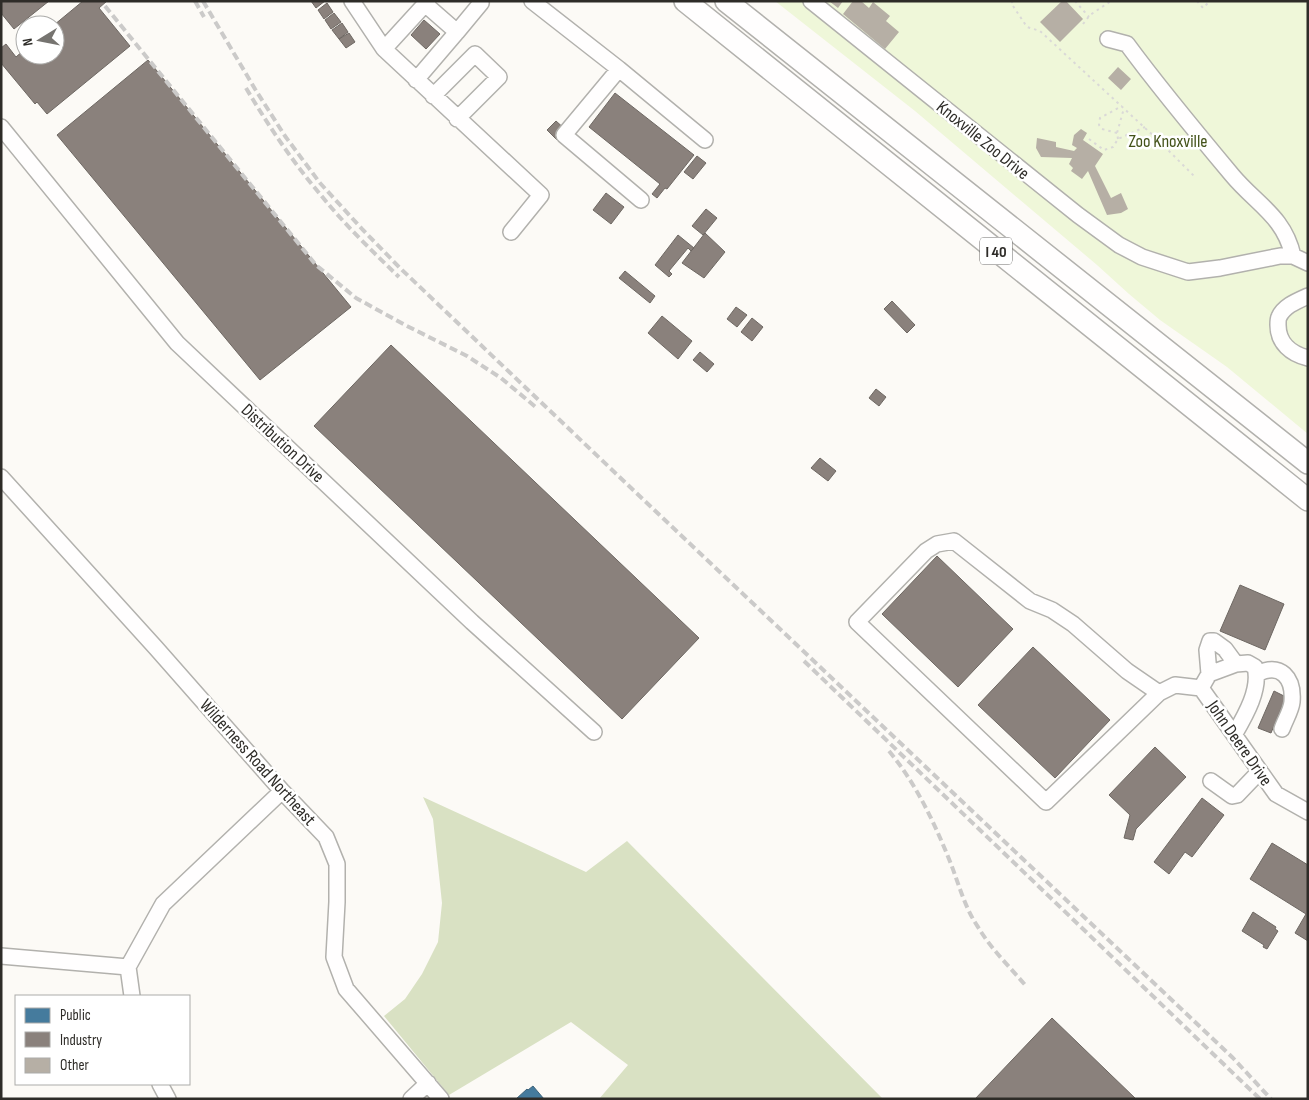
<svg xmlns="http://www.w3.org/2000/svg" width="1309" height="1100" viewBox="0 0 1309 1100" font-family="'Sofia Sans Condensed',sans-serif">
<rect width="100%" height="100%" fill="#fcfaf6"/>
<path fill="#eff7d9" d="M775,1H1308V434L1227,367L1160,320L1129,294L1097,265L915,111Z"/>
<path fill="#d9e1c3" d="M423,797L586,872L627,841L883,1099H599L628,1065L571,1022L449,1095L384,1016L405,999L422,974L438,942L442,903L433,819Z"/>
<path fill="#457b9d" stroke="#3e637a" d="M533,1086L544,1099H516L527,1089L528,1090Z"/>
<path fill="#8a817c" stroke="#6e6863" d="M1,1H49L14,29L1,13Z
M83,1H107L99,8L130,46L47,114L37,102L35,104L1,63V48L6,44L16,57L25,49V55H55L54,25Z
M311,1H325L316,8Z
M327,3L333,12L324,19L318,10Z
M334,13L341,22L331,29L325,20Z
M424,20L440,34L426,49L411,35Z
M342,23L348,32L339,39L332,30Z
M349,33L355,42L346,48L339,39Z
M148,60L351,307L260,380L57,135Z
M615,93L694,155L667,189L665,188L657,198L652,194L660,184L589,127Z
M556,121L566,130L557,140L547,130Z
M697,156L706,163L693,179L684,172Z
M606,193L624,207L611,224L593,210Z
M706,209L717,218L703,235L692,226Z
M705,233L725,252L704,278L682,263Z
M678,235L694,248L691,251L688,248L669,271L672,274L669,277L655,265Z
M625,271L655,296L650,303L619,278Z
M892,301L915,325L907,333L884,309Z
M736,307L747,315L737,327L727,319Z
M662,316L692,341L678,359L648,333Z
M752,318L763,327L752,341L741,332Z
M391,345L699,638L622,719L314,426Z
M700,352L714,364L707,372L693,360Z
M876,389L886,397L879,406L869,398Z
M820,458L836,471L828,481L811,468Z
M937,556L1013,629L958,687L882,614Z
M1240,585L1284,604L1265,650L1220,631Z
M1033,647L1110,720L1055,778L978,705Z
M1274,691L1286,697L1271,733L1258,728Z
M1155,747L1186,777L1136,829L1133,840L1124,838L1130,815L1109,795Z
M1202,798L1224,815L1192,857L1185,852L1169,874L1154,862Z
M1272,843L1308,865V941L1295,933L1306,914L1250,879Z
M1253,912L1276,927L1275,929L1278,931L1267,949L1263,947L1264,945L1242,931Z
M1052,1018L1136,1099H975Z"/>
<path fill="#b6afa5" d="M829,1H843L838,8Z
M853,1H861L869,8L873,2L890,16L886,21L899,32L885,49L843,14Z
M1062,1H1066L1083,19L1060,42L1040,22Z
M1118,67L1131,79L1121,90L1108,78Z
M1081,129L1087,133L1083,140L1103,154L1095,166L1111,198L1121,193L1128,209L1121,213L1107,215L1088,171L1082,179L1071,171L1073,168L1069,164L1072,158L1041,157L1036,148L1037,138L1056,142V147L1074,151L1077,148L1072,145L1074,135Z"/>
<g fill="none" stroke-linecap="round" stroke-linejoin="round">
<g stroke="#b2b1ad" stroke-width="18">
<path id="minor" d="M352,1L384,49
M428,1L384,49L541,195L511,232
M532,1L619,69L705,140
M811,1L1078,215L1119,245L1142,257L1188,272L1220,268L1280,256H1293L1308,263
M425,4L457,32L481,3L480,1
M1108,39L1127,44C1160,89 1196,132 1232,175C1256,204 1284,216 1293,256
M619,69L564,135L641,200
M416,80L457,32
M433,96L475,54L499,77L457,119
M1,127L177,343L472,622L594,732
M1308,296C1297,301 1284,306 1279,317C1278,319 1278,323 1278,325C1278,343 1291,354 1308,358
M1,477L156,648L282,791L326,837L337,864V902L334,957L346,989L441,1099
M1209,674L1207,650L1210,641H1214L1225,649L1236,664
M1257,674C1281,662 1294,678 1292,702C1291,711 1285,720 1282,729
M1201,688L1276,794L1308,812
M1201,688L1209,674L1236,664L1248,663L1255,667C1261,689 1245,716 1234,735
M1159,693L1046,802L857,622L926,551L937,544L954,541L1030,601L1052,610L1073,624L1127,671L1159,693L1175,685L1201,688
M1211,781L1232,796L1237,795L1260,771
M1,956L128,967
M128,967L163,904L282,791
M128,967L132,996
M160,1084L168,1099
M411,1099L428,1083"/>
</g>
<g stroke="#b2b1ad" stroke-width="24">
<path id="highway" d="M685,1L1308,500
M726,1L1308,463"/>
</g>
<path stroke="#dad9d7" stroke-width="2" stroke-dasharray="2.5 4" stroke-linecap="butt" d="M1013,1L1011,3L1027,27L1040,31L1158,140L1195,177
M1075,1L1089,17
M1197,1L1203,8L1210,1
M1083,24L1090,15L1111,1
M1117,133L1102,129L1099,125L1100,118L1122,106
M1089,139L1104,150L1113,147L1118,139L1145,127
M1118,139L1117,133L1124,108"/>
<use href="#minor" stroke="#fffefe" stroke-width="15"/>
<use href="#highway" stroke="#fffefe" stroke-width="21"/>
<path stroke="#cbcac9" stroke-width="4" stroke-dasharray="8 4" stroke-linecap="butt" d="M195,1L204,17
M203,1L255,89L285,136L320,183L363,230L400,268L629,486L1233,1058L1271,1099
M105,6L316,265L356,298L405,325L467,356L501,378L538,409
M246,88C268,125 292,161 320,194C344,224 372,251 399,277
M804,661L1260,1099
M889,751C917,785 935,824 951,864C959,885 965,908 978,927C991,949 1010,967 1026,986"/>
</g>
<g text-anchor="middle" stroke-width="5" stroke-linejoin="round" paint-order="stroke">
<rect fill="#fff" stroke="#6d6b68" stroke-width="1" x="980" y="237.5" width="32" height="27" rx="4"/>
<g font-size="16" font-weight="bold" fill="#2e2c28">
<text x="996" y="257">I 40</text>
</g>
<g font-size="18" fill="#2e2c28" stroke="#fff">
<text transform="translate(983 140) rotate(39)" y="6">Knoxville Zoo Drive</text>
<text transform="translate(283 443) rotate(43)" y="6">Distribution Drive</text>
<text transform="translate(1240 743) rotate(55)" y="6">John Deere Drive</text>
<text transform="translate(258 762) rotate(48)" y="6">Wilderness Road Northeast</text>
</g>
<g font-size="18" fill="#435219" stroke="#fff">
<text x="1168" y="147">Zoo Knoxville</text>
</g>
</g>
<rect width="1309" height="1100" fill="none" stroke="#2e2c28" stroke-width="5"/>
<rect x="15" y="995" width="175" height="90" fill="#ffffff" stroke="#ababa9"/>
<rect x="25" y="1008" width="25" height="15" fill="#457b9d" stroke="#ababa9"/>
<text x="60" y="1020" font-size="15" fill="#2e2c28">Public</text>
<rect x="25" y="1032" width="25" height="15" fill="#8a817c" stroke="#ababa9"/>
<text x="60" y="1045" font-size="15" fill="#2e2c28">Industry</text>
<rect x="25" y="1058" width="25" height="15" fill="#b6afa5" stroke="#ababa9"/>
<text x="60" y="1070" font-size="15" fill="#2e2c28">Other</text>
<g transform="translate(40 40) rotate(260)"><circle r="24" fill="#ffffff" stroke="#ababa9"/>
<path d="M0-4L9 19L0 12L-9 19Z" fill="#767470"/>
<text y="-8" font-size="14" font-weight="bold" text-anchor="middle" fill="#2e2c28">N</text>
</g>
</svg>
